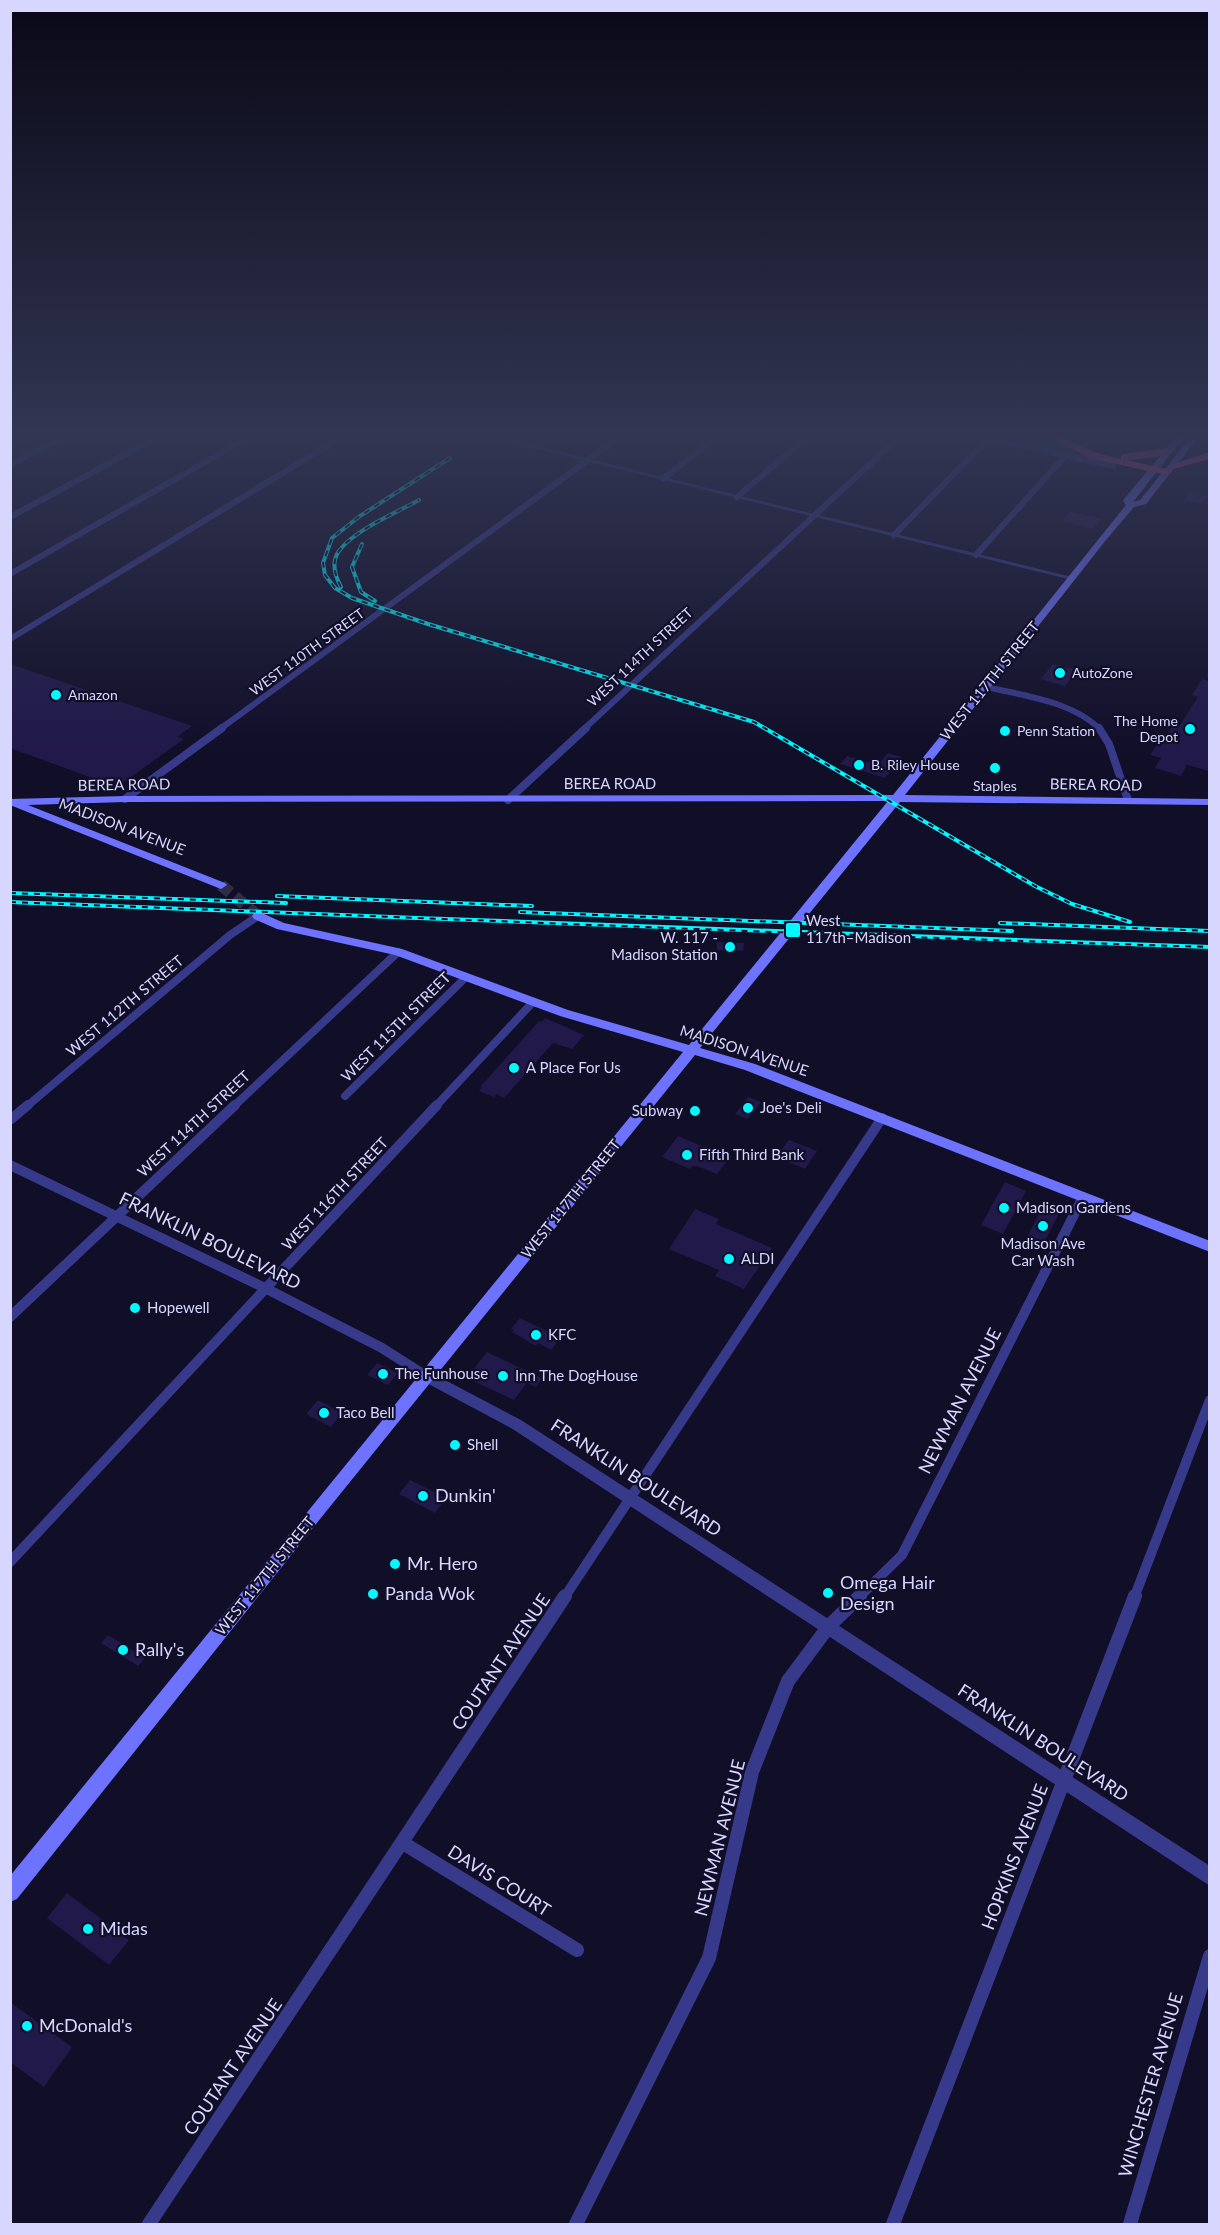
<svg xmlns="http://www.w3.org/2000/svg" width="1220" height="2235" viewBox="0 0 1220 2235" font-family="Lato,sans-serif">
<rect width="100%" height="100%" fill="#110e28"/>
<path fill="#11332f" d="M987,438H1057L1086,453L1082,459Z"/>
<path fill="#20194a" d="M1190,492L1207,496L1201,504L1184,500Z
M1070,511L1102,519L1093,529L1062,521Z
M10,664L192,726L177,737L184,739L117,787L10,748Z
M1053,664L1077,670L1065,686L1041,679Z
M1202,679L1209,681V771L1187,765L1181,776L1155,768L1161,758L1150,755L1160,740L1163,741L1174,724L1180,725L1198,697L1192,695Z
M888,753L902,757L885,778L840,764L847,756L878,765Z
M717,942L744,943L743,951L717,950Z
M545,1018L584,1035L572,1049L553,1043L504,1098L496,1094L494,1097L479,1091L482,1087H480L539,1021L542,1022Z
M748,1097L761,1102L748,1119L735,1114Z
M678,1136L704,1147L702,1152L726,1162L717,1174L697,1166H692L690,1169L662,1157Z
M789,1140L817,1151L805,1169L776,1157Z
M1005,1182L1026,1191L1003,1234L981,1225Z
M1044,1204L1061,1210L1041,1248L1025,1241Z
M695,1209L719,1219L716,1224L772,1248L744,1289L715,1276L719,1270L669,1249Z
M520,1318L561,1338L551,1350L538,1343L536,1346L512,1332L514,1330L511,1329Z
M487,1352L533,1374L542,1378L536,1387L527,1383L514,1400L467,1378Z
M377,1363L398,1373L388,1385L367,1375Z
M318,1400L342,1413L331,1427L306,1414Z
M410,1480L446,1498L435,1513L399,1494Z
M108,1635L145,1658L138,1666L101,1643Z
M67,1893L129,1940L109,1965L47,1918Z
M10,2002L72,2047L44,2087L10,2062Z"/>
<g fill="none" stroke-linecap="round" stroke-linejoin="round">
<path stroke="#2f2c48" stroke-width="12" stroke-dasharray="12 6" stroke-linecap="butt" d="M221,885L258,916"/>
<path stroke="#373a8a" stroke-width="6" d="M987,438L1113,466
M10,465L62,438
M663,479L715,438
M737,497L806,438
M10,517L156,438
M894,535L989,438
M976,555L1066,455
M10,574L247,438
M10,639L340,438
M987,687C1025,696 1071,701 1100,729
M220,729L618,438
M584,729L898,438"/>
<path stroke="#373a8a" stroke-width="8" d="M1099,728L1109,744L1128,800
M125,799L222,728
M508,800L586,728
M345,1096L466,977
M26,1107L230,935L258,916
M233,1107L398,952
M435,1107L533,1002"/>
<path stroke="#373a8a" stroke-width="10" d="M10,1120L28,1105
M10,1165L267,1289L382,1348L426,1376
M10,1317L235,1105
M10,1562L437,1105
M564,1598L882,1118
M858,1598L902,1555L1083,1197
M1134,1598L1210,1400"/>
<path stroke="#373a8a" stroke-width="14" d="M403,1843L577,1950
M149,2224L565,1596
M576,2224L709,1958L752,1772L788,1681L829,1626L860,1596
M893,2224L1135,1596
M1130,2224L1210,1956"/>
<path fill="#373a8a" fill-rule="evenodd" d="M492,438H504L1076,578L1072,580Z
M426,1370L521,1420L1210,1866V1886L511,1428L421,1380L419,1376L421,1372Z"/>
<path fill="#6d73ff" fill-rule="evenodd" d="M1175,438H1183L1133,502L1140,500L1190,438H1198L1146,504L1134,507L1106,540L905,795L1210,799V805L900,802L700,1048L755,1064L1210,1241V1252L745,1070L695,1055L320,1519L17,1899L10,1902V1876L683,1052L560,1016L395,955L277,929L254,919L252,916L254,913H262L284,923L402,949L568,1010L689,1045L888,801L125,802L28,805L225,883L227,885L221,889L15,807L10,805V799L125,796L893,795L1126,505L1123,501L1124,499Z"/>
<path fill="#ff51b1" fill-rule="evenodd" d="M1052,438H1065L1096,453L1121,459V455L1125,454L1174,447V451L1156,457L1127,460L1171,470L1172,472L1167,475L1089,458Z
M1210,452V459L1173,469L1168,466Z"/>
<g stroke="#02f8ff" stroke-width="4">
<path id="rail" d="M450,458L360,516L332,538L323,563L325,575L335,588L352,598L428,624L754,722L1035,886L1072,904L1130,922
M362,544L352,567L361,592L375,601
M341,587C335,576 331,562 339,551C354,530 396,513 419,500
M10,893L286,903
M277,896L532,906
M10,902C410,917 810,935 1210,947
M520,912L1012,931
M1000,923L1210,931"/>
</g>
<use href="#rail" stroke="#110e28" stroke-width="2" stroke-dasharray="6" stroke-linecap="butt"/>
</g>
<linearGradient id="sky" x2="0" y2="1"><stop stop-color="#090816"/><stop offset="0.58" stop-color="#323653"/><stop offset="1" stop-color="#323653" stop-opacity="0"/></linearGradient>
<rect width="1220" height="751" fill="url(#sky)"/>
<g fill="#02f8ff" stroke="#110e28" stroke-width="2">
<circle cx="1060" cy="673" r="6"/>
<circle cx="56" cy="695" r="6"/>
<circle cx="1190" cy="729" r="6"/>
<circle cx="1005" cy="731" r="6"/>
<circle cx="859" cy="765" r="6"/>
<circle cx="995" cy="768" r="6"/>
<rect x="785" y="922" width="16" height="16" rx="3"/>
<circle cx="730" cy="947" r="6"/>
<circle cx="514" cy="1068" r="6"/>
<circle cx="748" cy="1108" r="6"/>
<circle cx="695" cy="1111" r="6"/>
<circle cx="687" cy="1155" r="6"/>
<circle cx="1004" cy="1208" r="6"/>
<circle cx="1043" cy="1226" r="6"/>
<circle cx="729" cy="1259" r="6"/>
<circle cx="135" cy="1308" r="6"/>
<circle cx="536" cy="1335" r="6"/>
<circle cx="383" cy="1374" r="6"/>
<circle cx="503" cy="1376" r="6"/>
<circle cx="324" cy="1413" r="6"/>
<circle cx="455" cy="1445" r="6"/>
<circle cx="423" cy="1496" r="6"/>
<circle cx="395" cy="1564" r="6"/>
<circle cx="828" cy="1593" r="6"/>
<circle cx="373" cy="1594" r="6"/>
<circle cx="123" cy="1650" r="6"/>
<circle cx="88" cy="1929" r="6"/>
<circle cx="27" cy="2026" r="6"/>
</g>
<g text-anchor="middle" stroke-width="4.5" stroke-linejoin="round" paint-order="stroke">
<g font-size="14" fill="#d7d6ff" stroke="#110e28">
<text transform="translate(307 652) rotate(-36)" y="5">WEST 110TH STREET</text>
<text transform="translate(640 657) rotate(-43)" y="5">WEST 114TH STREET</text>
</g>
<g font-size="14" fill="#d7d6ff" stroke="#110e28" text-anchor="start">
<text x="1072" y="678">AutoZone</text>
<text x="68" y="700">Amazon</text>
<text x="1178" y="726" text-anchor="end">The Home<tspan x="1178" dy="16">Depot</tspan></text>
<text x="1017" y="736">Penn Station</text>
<text x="871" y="770">B. Riley House</text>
<text x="995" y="791" text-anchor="middle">Staples</text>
</g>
<g font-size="15" fill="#d7d6ff" stroke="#110e28">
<text transform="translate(990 681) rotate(-51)" y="5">WEST 117TH STREET</text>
<text x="610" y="789">BEREA ROAD</text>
<text transform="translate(124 785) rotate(-1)" y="5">BEREA ROAD</text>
<text transform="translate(1096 785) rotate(1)" y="5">BEREA ROAD</text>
<text transform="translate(122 827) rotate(21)" y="5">MADISON AVENUE</text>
<text transform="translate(125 1006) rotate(-40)" y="5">WEST 112TH STREET</text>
<text transform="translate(396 1027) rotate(-45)" y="5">WEST 115TH STREET</text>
<text transform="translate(744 1051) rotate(18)" y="5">MADISON AVENUE</text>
<text transform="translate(194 1124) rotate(-43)" y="5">WEST 114TH STREET</text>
<text transform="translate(335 1194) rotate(-47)" y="5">WEST 116TH STREET</text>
<text transform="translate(571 1199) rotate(-51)" y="5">WEST 117TH STREET</text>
<text transform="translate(265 1576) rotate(-51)" y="5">WEST 117TH STREET</text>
</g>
<g font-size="15" fill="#d7d6ff" stroke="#110e28" text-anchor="start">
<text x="806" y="926">West<tspan x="806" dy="17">117th–Madison</tspan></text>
<text x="718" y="943" text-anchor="end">W. 117 -<tspan x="718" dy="17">Madison Station</tspan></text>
<text x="526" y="1073">A Place For Us</text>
<text x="760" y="1113">Joe's Deli</text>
<text x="683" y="1116" text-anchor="end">Subway</text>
<text x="699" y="1160">Fifth Third Bank</text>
<text x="1016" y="1213">Madison Gardens</text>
<text x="1043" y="1249" text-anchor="middle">Madison Ave<tspan x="1043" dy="17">Car Wash</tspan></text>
<text x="741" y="1264">ALDI</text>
<text x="147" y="1313">Hopewell</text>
<text x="548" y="1340">KFC</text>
<text x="395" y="1379">The Funhouse</text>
<text x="515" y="1381">Inn The DogHouse</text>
<text x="336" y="1418">Taco Bell</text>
<text x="467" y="1450">Shell</text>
</g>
<g font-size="18" fill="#d7d6ff" stroke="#110e28">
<text transform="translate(210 1241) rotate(26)" y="6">FRANKLIN BOULEVARD</text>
<text transform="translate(960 1401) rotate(-63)" y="6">NEWMAN AVENUE</text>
<text transform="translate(636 1478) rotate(33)" y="6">FRANKLIN BOULEVARD</text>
<text transform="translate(501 1662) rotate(-56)" y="6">COUTANT AVENUE</text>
<text transform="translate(1043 1743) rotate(33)" y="6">FRANKLIN BOULEVARD</text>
<text transform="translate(720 1838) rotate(-76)" y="6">NEWMAN AVENUE</text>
<text transform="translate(1015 1857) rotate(-69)" y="6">HOPKINS AVENUE</text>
<text transform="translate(499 1881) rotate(32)" y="6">DAVIS COURT</text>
<text transform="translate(233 2067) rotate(-56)" y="6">COUTANT AVENUE</text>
<text transform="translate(1151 2085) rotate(-74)" y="6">WINCHESTER AVENUE</text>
</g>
<g font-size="18" fill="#d7d6ff" stroke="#110e28" text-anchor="start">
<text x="435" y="1502">Dunkin'</text>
<text x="407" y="1570">Mr. Hero</text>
<text x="840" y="1589">Omega Hair<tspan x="840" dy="21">Design</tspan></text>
<text x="385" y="1600">Panda Wok</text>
<text x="135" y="1656">Rally's</text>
<text x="100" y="1935">Midas</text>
<text x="39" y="2032">McDonald's</text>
</g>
</g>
<rect width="1220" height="2235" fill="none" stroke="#d7d6ff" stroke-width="24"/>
</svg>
